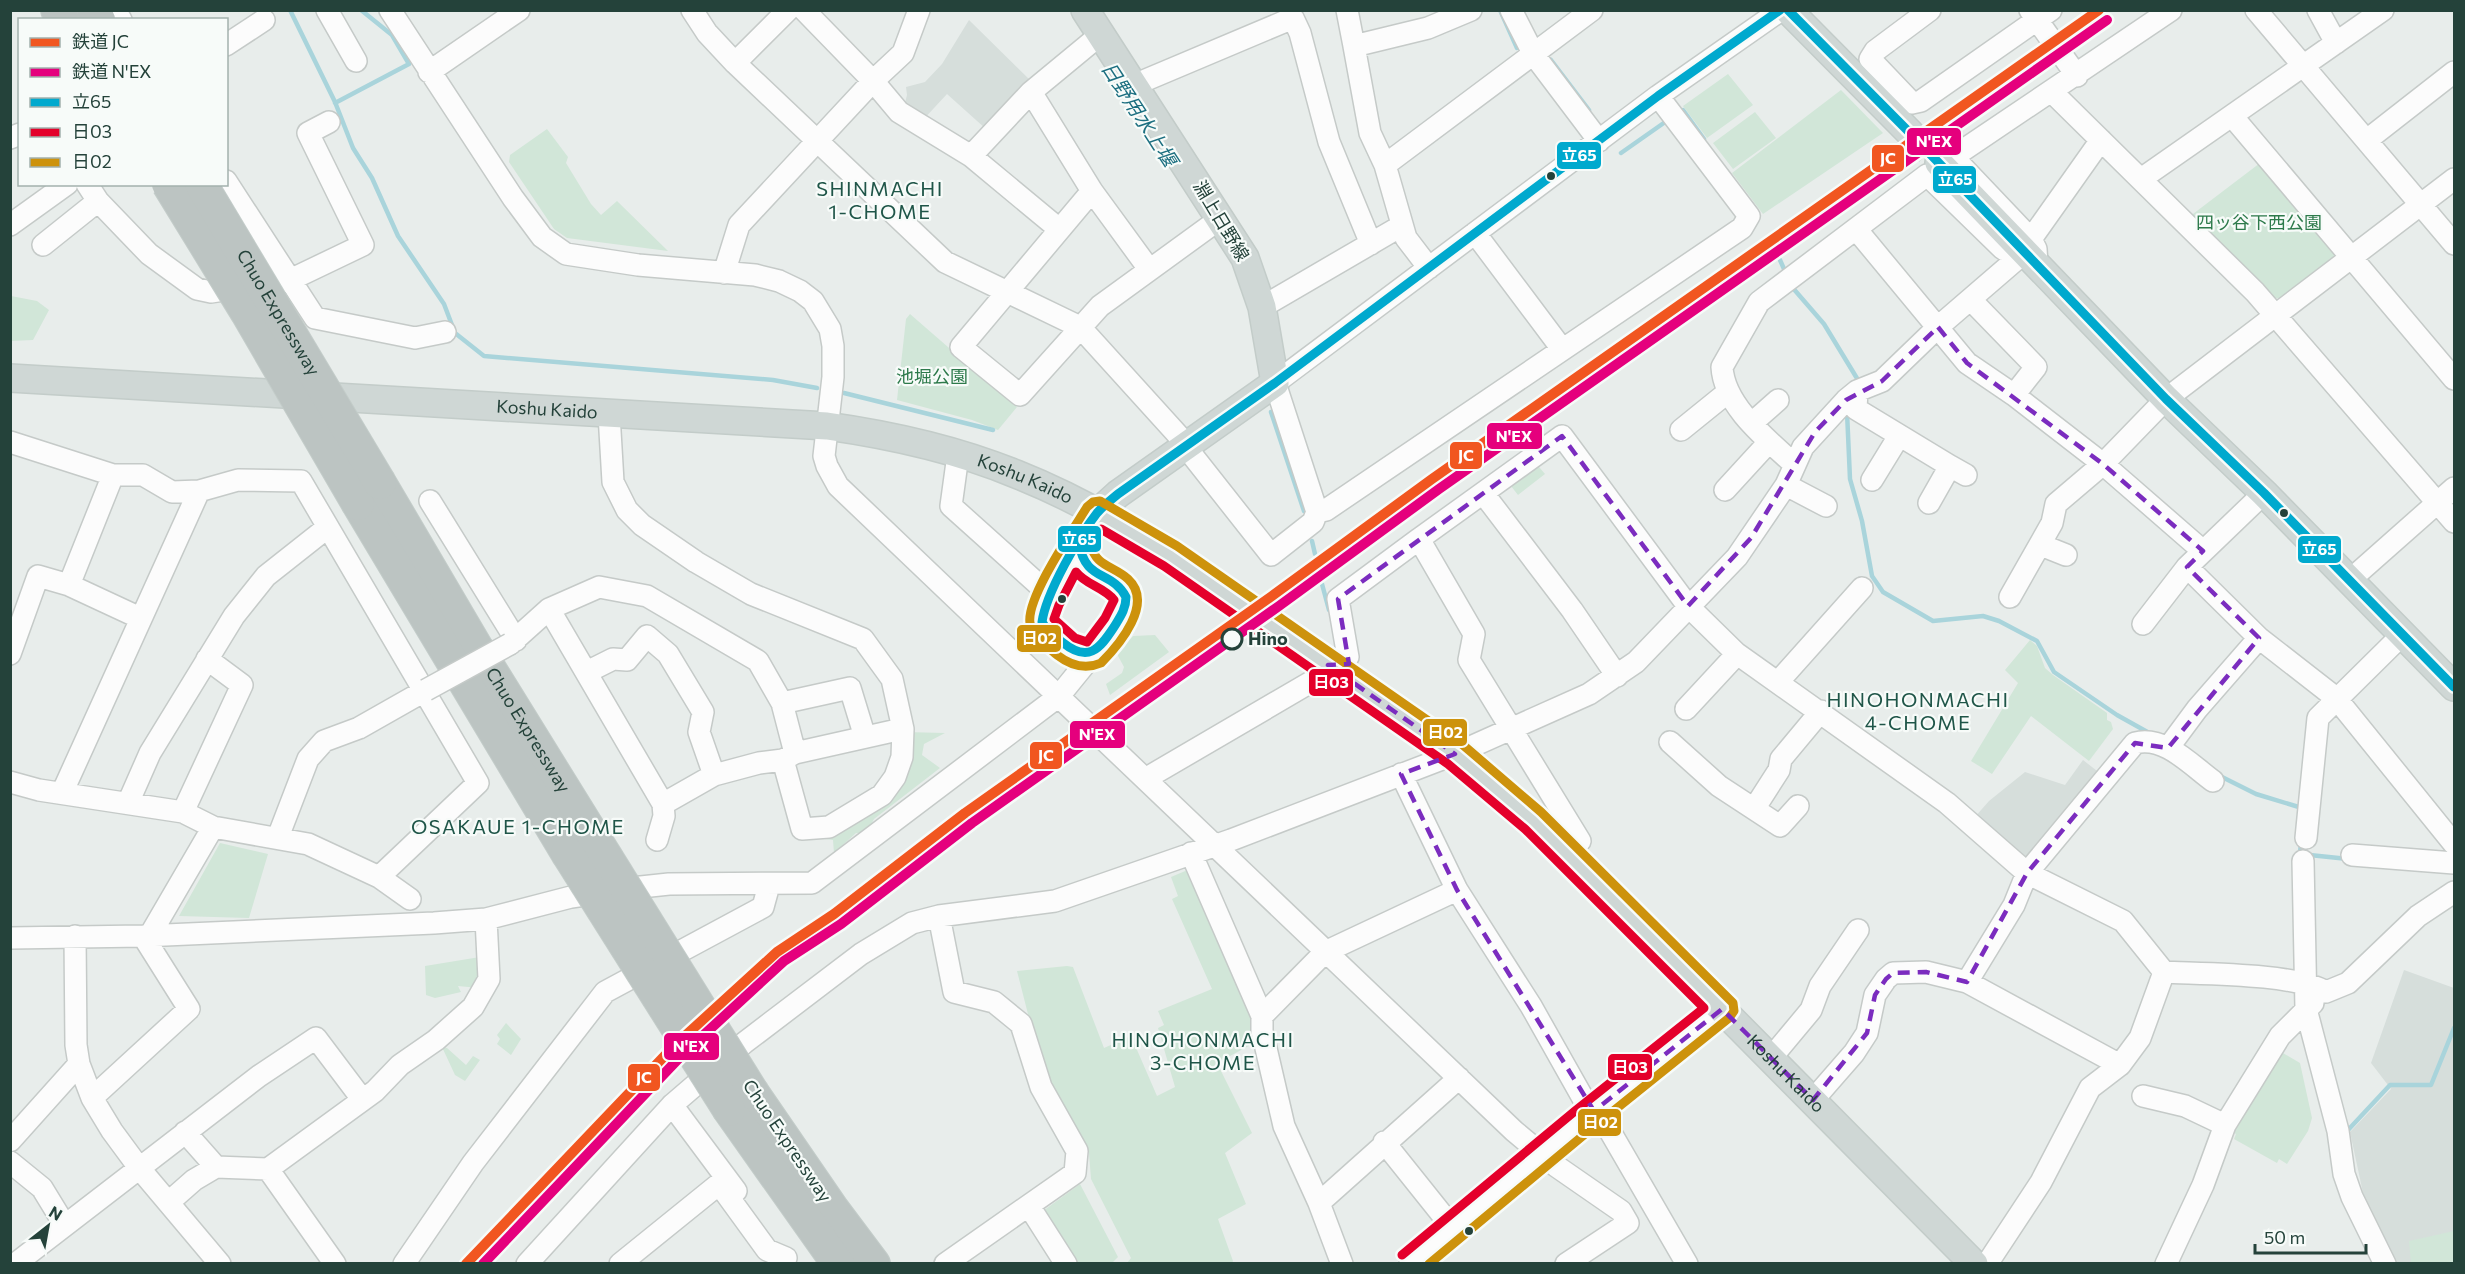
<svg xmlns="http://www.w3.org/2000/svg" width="2465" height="1274" viewBox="0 0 2465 1274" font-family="Commissioner,'Noto Sans JP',sans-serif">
<rect width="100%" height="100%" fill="#e8edeb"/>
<path fill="#d6dedb" d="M969,20L1031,81L986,129L947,94L922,121L904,107L907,95L906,87L925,82L942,64Z
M2083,760L2101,774L2033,860H2021L1974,818L1989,801L2025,772L2065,785Z
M2404,970L2454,988V1263H2394L2363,1193L2350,1132L2391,1089L2371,1063Z"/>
<path fill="#d1e6d8" d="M1728,74L1753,105L1707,138L1683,106Z
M1841,90L1883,133L1763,214L1732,173Z
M1755,112L1776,138L1733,169L1713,143Z
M547,129L568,157L566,163L591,204L601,215L617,201L668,251L567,238L554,229L509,162L510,155Z
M2264,160L2324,231L2337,257L2282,299L2270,297L2189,217Z
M11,296L37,301L49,310L33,340L11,341Z
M910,314L1017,407L998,430L972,420L897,400L906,319Z
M1534,461L1545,474L1518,495L1507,481Z
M1155,635L1169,652L1110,695L1106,684L1122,673L1124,667L1117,654L1133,636Z
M2030,640L2037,646L2045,668L2053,675L2107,713V720L2111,722L2113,729L2089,761L2031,716L1992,774L1971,761L2018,683L2005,670Z
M905,732L945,733L924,744L922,755L940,768L874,819L866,834L856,833L834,853L833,840L792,835L829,834L881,798Z
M220,843L268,854L249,918L179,916Z
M1190,869L1256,1010V1042L1217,1063L1252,1133L1225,1153L1246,1204L1218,1219L1233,1261L1232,1263H1127L1131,1258L1091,1179L1089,1153L1053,1088L1029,1018L1017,971L1067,966L1073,967L1104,1048L1131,1036L1157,1096L1175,1087L1158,1028L1164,1025L1158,1011L1212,989L1172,899L1178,896L1171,877Z
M475,931L483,932L479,988L458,986L461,992L435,998L426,995L425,966L480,957Z
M506,1023L521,1039L511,1055L497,1044L500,1039L497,1035Z
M442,1047L447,1048L466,1065L473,1056L480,1060L465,1081L455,1075Z
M2276,1049L2300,1063L2312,1118L2308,1131L2287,1164L2279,1159L2277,1163L2234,1139L2236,1134L2228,1130Z
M1080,1184L1118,1257L1112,1263H1078L1043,1211Z
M2454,1231V1263H2411L2409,1241Z"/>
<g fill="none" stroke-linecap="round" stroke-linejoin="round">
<path stroke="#a9d4db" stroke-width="4.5" d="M290,10L335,102L353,148L372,178L398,236L444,304L455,333L484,356L773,380L817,388
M1500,10L1517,48
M1551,60L1589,110
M335,103L409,64L392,35L361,10
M1677,114L1683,110L1704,139
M1621,153L1668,120
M1780,260L1784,269
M1792,287L1824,324L1858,380
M844,393L993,430
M1271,412L1304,511
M1847,412L1850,479L1862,521L1872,576L1883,592L1933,621L1983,616L1999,621L2037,641L2054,672L2117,715L2151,734
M1312,541L1315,554
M1322,584L1329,610
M2218,775L2256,794L2302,808
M2301,842L2300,854L2348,859
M2349,1129L2390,1085H2431L2454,1028"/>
<path stroke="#c1cbc8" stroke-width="27" stroke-dasharray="27 14" stroke-linecap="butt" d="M1910,133L1939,163"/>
<g stroke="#c5cac8" stroke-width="24">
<path id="minor" d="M115,10L121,20
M327,10L356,61
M390,10L513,198L542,237L566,254L638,265L755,275L779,281L800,291L813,301L830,329L833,346V377L824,456L827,466L838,486L1514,1131L1556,1166L1621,1211L1628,1223L1566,1264
M692,10L707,33L735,63L945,262L1080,327L1187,445
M804,10L873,81L899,112L971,156L1059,229
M1347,10L1354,46
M1511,10L1534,55L1599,141
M1930,10L1875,51L1870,59L1912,103L1921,101L2051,10
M2030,10L2077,76
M2256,10L2454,244
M2318,10L2336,43
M226,45L264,20
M735,63L788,10
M429,72L519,10
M1134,85L1293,18L1300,33L1329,142L1371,244
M1031,92L1092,191L1149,269
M2052,92L2255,292L2454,522
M1658,96L1749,216L1742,228L1326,510L1317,512L1275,383L1658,96L1781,10
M2232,116L2454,379
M10,138L20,134
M2367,140L2454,72
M971,156L1031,92L1100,35
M1385,165L1370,133L1354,46L1428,28L1471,10
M2141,179L2383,10
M226,181L315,318L415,338L445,332
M87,184L98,201L149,254L197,289L211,292L290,280L363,245L308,133L329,122
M1092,191L961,347L1020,395L1100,306L1221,218
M10,225L67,184
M1856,229L1967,363L2014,395L2103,464L2203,551
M1475,233L1562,349
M2031,239L2101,140
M43,245L98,201
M2037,264L2036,249L2031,239L1953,157L2171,10
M1429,268L1406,238L1385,165L1592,10
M724,273L739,225L873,81L903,53L919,10
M1971,300L2036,367L2014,395
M1262,307L1401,226
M1857,391L1856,409L1950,466L1929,503
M609,414L613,482L627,510L642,525L696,562L751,594L863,639L892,679L903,729L902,757L895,777L882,795L829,827L802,829L783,760
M1752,423L1778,400
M1681,430L1728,392
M10,442L113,475H143L172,492L199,491L238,480L301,481L478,783L379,877
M1185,446L1271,555L1313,522L1317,512
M958,455L951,506L1050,595
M1795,465C1768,440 1724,406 1722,367L1759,302L1927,175L2003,249L2014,240
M1950,466L1966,475
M1872,480L1899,436
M1786,485L1826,506
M1725,490L1769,442
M1483,493L1572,610L1617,676
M430,501L516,640
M1419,539L1562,436L1688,606L1736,653L1947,803L2027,873L2123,921L2164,972C2202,974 2295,973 2326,992L2348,983L2418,916L2454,892
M2041,545L2066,555
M2187,567L2259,638L2336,698L2454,844
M2350,580L2454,488
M69,585L113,475
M2010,597L2052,523L2056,504L2103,464L2166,399L2454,179
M549,609L663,804
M2143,624L2187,567L2264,493
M510,644L549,609L599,587L647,596L758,661L782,703L795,753
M1094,653C1080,657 1071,651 1061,642C1055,636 1044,629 1042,621C1038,606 1087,530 1097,513
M10,654L38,576L69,585L140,618
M587,672L613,659L627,660L647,636L668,654L703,712L699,732L714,775
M1778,682L1862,588
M782,703L850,688L865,737
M1686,709L1737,654
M1670,742L1719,786L1780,826L1798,806
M2168,748L2197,709L2259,638
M1401,774L1457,890L1531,1006L1584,1100L1607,1126L1687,1264
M1145,779L1316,679L1328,665L1343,664L1348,657L1338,599L1419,539L1474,634L1469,660L1580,841L1567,853
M10,782L39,790L183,812L213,827L308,844L379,877L410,899
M62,793L199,491
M128,803L150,753L234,616L266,576L328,527
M1754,809L1779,770L1781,759L1821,711
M183,812L242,685L207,659
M278,837L308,759L324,741L359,728L426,690
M2306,838L2318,718L2403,634
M657,840L664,816L663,804L714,775L759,763L783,760L795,753L893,731
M1191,853L1262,1016
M2352,855L2454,863
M2303,861L2306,1009L2338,1131L2344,1174L2352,1197L2385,1264
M939,916L954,992L994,1002L1021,1024L1041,1087L1077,1151L1075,1173L945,1264
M150,935L213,827
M75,936L76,1045L79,1064L92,1098L112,1131L140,1169L220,1264
M10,938L143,936L434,923L486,919L571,897L641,887L669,884L812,883L1059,696L1094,653L1110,632L1126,604L1125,594L1120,587L1090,570L1084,563L1079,543
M1967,982L2014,905L2027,873L2135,743C2164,735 2191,765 2213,781
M1771,1058L1811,1010L1820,986L1858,930
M2143,1096L2185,1106L2225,1125
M92,1098L189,1009L143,936
M1813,1100L1854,1053L1867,1033L1875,995L1886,979L1893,973L1926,972L1967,982L2120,1065
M672,1105L736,1191
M185,1132L216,1167
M10,1141L79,1064
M1384,1142L1452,1227
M10,1162L42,1188L64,1224
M268,1169L375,1091L400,1065L436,1040L473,1007L489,979L486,919
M169,1202L194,1180L216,1167L268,1169L335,1264
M1319,1203L1459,1078
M1029,1206L1066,1264
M15,1264L259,1076L316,1038L362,1099
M404,1264L473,1163L605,992L763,907L769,885
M527,1264L672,1105L744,1043L861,954L912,923L939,916L1055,901L1231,840L1455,754L1589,694L1636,662L1737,557L1786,485L1803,447L1846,400L1857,391L1882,381L1938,327L2025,252
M620,1264L719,1184L767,1250L786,1258
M1342,1264L1319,1203L1284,1126L1262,1031V1016L1325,952L1457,890
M1410,1264L1583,1120L1722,1009
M1987,1264L2041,1182L2090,1088L2120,1065L2140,1038L2164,972
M2166,1264L2203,1185L2225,1125L2280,1036L2313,1003"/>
</g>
<g stroke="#c3ccc9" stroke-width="30">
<g id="major">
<path d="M1085,10L1245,258L1262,307L1275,383L1118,494L1097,513"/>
<path d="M1788,10L1910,133"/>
<path d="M1939,163L2166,399L2264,493L2454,687"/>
<path id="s1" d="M10,378L827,426C891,435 955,449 1016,474C1127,518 1224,592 1321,660C1366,692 1412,721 1455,754C1495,785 1532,819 1567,853L1974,1264"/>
</g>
</g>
<g stroke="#c3ccc9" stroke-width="34">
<g id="highway">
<path d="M57,10L63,20"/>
<path d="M93,10L99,20"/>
<path id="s2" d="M380,483L477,648L594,837"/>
<path d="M358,504L567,853"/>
<path d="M753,1093L832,1208L874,1264"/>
<path d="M729,1110L838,1264"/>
</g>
</g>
<use href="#minor" stroke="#fcfcfc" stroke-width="21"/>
<use href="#major" stroke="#cfd7d5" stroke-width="27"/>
<use href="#highway" stroke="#bcc4c2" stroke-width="32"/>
<g stroke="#c5cac8" stroke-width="24" stroke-linecap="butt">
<path id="minor-bridge" d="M426,690L510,644"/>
</g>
<g stroke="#c3ccc9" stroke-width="34" stroke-linecap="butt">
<g id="highway-bridge">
<path d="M168,184L247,313L358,504"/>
<path id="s3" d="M201,184L380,483"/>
<path d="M594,837L753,1093"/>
<path d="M567,853L729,1110"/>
</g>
</g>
<use href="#minor-bridge" stroke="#fcfcfc" stroke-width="21"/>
<use href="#highway-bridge" stroke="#bcc4c2" stroke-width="32"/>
<g stroke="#f7fbf9" stroke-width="14">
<path id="bus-1" d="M1788,10L1910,133L2166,399L2264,493L2454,687
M1079,543C1085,582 1112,570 1126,597C1126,609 1120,617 1114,627C1099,650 1088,663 1062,642C1055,636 1047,631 1042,622C1046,593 1079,536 1097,513C1103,506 1111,500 1118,494L1275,383L1658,96L1780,10"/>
</g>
<g stroke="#f7fbf9" stroke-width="14">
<path id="bus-2" d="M1091,545L1101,529L1164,566L1448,764L1525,829L1704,1008L1575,1111L1402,1255
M1076,572C1086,585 1104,587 1114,600L1105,618L1087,642L1075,638L1054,619L1059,605Z"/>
</g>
<g stroke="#f7fbf9" stroke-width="14">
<path id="bus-3" d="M1091,545C1095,566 1114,566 1128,579C1154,603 1120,644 1101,663C1085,670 1070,665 1057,655C1048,647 1033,636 1030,623C1026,598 1073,530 1087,507L1093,502L1100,501L1177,546L1463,745L1541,812L1733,1003L1734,1011L1729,1018L1591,1129L1429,1264"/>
</g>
<use href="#bus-1" stroke="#00a9ce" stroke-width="9"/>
<use href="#bus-2" stroke="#e4002b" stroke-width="9"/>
<use href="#bus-3" stroke="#cd920c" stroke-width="9"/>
<g stroke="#f7fbf9" stroke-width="15">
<path id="rail-1" d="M466,1264L674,1046L777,952L834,914L965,813L1272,596L1432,479L2099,10"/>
</g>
<g stroke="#f7fbf9" stroke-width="15">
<path id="rail-2" d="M483,1264L682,1055L784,961L841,924L972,823L1279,606L1439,489L2107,20"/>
</g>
<use href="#rail-1" stroke="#f15620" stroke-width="10"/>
<use href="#rail-2" stroke="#e5007d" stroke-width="10"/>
</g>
<path fill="none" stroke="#7b2cbf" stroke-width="4.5" stroke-dasharray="12 8" stroke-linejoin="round" d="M1938,327L1967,363L2103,464L2203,551L2187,567L2259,638L2168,748L2135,743L2027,873L1967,982L1926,972L1893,973L1886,979L1875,995L1867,1033L1813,1100L1722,1009L1594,1111L1457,890L1401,774L1455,754L1328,665L1349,664L1338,599L1562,436L1688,606L1751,538L1815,432L1846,400L1882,381Z"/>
<g fill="#24423a" stroke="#f7fbf9" stroke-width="2">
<circle cx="1551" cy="176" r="5"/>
<circle cx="2284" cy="513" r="5"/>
<circle cx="1062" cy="599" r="5"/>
<circle cx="1469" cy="1231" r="5"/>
</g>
<circle fill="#f7fbf9" stroke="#24423a" stroke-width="3" cx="1232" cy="639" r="10"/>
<g text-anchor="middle" stroke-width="4.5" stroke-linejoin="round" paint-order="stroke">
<g font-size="18" fill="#24423a" stroke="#f7fbf9">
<text transform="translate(1221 221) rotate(59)" y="6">淵上日野線</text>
<text dy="6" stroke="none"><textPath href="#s3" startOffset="150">Chuo Expressway</textPath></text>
<text dy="6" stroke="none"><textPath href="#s1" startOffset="538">Koshu Kaido</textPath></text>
<text dy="6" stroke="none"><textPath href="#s1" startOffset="1024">Koshu Kaido</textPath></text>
<text dy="6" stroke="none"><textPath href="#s2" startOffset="288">Chuo Expressway</textPath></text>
<text dy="6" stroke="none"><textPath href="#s1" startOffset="1996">Koshu Kaido</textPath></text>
<text transform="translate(787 1141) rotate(56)" y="6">Chuo Expressway</text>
</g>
<g font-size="18" fill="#2d7a4b" stroke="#f7fbf9">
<text x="2259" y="229">四ッ谷下西公園</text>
<text x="932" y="383">池堀公園</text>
</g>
<g font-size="18" font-weight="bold" fill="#24423a" stroke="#f7fbf9" text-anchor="start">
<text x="1248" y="645">Hino</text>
</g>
<g font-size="20" font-style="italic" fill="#1c6f80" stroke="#f7fbf9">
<text transform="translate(1139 114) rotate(57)" y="7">日野用水上堰</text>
</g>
<g font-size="20" letter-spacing="1.5" fill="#1f5548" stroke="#f7fbf9">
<text x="880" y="196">SHINMACHI<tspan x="880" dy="23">1-CHOME</tspan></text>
<text x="1918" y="707">HINOHONMACHI<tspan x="1918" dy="23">4-CHOME</tspan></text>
<text x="518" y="834">OSAKAUE 1-CHOME</text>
<text x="1203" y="1047">HINOHONMACHI<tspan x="1203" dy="23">3-CHOME</tspan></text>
</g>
</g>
<g stroke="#f7fbf9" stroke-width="2">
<rect x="1906" y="127" width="56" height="29" rx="6" fill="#e5007d"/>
<rect x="1556" y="141" width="46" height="29" rx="6" fill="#00a9ce"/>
<rect x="1871" y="144" width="34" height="29" rx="6" fill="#f15620"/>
<rect x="1932" y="165" width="45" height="29" rx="6" fill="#00a9ce"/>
<rect x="1486" y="422" width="57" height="28" rx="6" fill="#e5007d"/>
<rect x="1449" y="441" width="34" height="29" rx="6" fill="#f15620"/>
<rect x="1057" y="525" width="45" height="28" rx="6" fill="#00a9ce"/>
<rect x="2297" y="535" width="45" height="29" rx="6" fill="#00a9ce"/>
<rect x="1016" y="624" width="46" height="29" rx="6" fill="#cd920c"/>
<rect x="1308" y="668" width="46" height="29" rx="6" fill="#e4002b"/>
<rect x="1422" y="718" width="46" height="29" rx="6" fill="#cd920c"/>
<rect x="1069" y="720" width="57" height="29" rx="6" fill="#e5007d"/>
<rect x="1029" y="741" width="34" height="29" rx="6" fill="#f15620"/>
<rect x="663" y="1032" width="57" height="29" rx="6" fill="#e5007d"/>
<rect x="1607" y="1053" width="46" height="28" rx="6" fill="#e4002b"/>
<rect x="627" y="1063" width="34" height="29" rx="6" fill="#f15620"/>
<rect x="1577" y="1108" width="45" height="29" rx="6" fill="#cd920c"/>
</g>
<g font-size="16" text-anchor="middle" font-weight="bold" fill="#fff">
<text x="1934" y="147">N'EX</text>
<text x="1579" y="161">立65</text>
<text x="1888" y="164">JC</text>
<text x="1955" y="185">立65</text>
<text x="1514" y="442">N'EX</text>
<text x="1466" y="461">JC</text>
<text x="1079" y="545">立65</text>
<text x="2319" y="555">立65</text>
<text x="1039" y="644">日02</text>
<text x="1331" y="688">日03</text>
<text x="1445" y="738">日02</text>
<text x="1097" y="740">N'EX</text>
<text x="1046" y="761">JC</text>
<text x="691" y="1052">N'EX</text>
<text x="1630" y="1073">日03</text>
<text x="644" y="1083">JC</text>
<text x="1600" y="1128">日02</text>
</g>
<rect width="2465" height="1274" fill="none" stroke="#24423a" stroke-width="24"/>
<rect x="18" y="18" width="210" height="168" fill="#f7fbf9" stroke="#a3b1ad" stroke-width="1.5"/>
<rect x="30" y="38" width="30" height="9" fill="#f15620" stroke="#a3b1ad" stroke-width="1.5"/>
<text x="72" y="48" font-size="18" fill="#24423a">鉄道 JC</text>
<rect x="30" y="68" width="30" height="9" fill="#e5007d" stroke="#a3b1ad" stroke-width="1.5"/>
<text x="72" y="78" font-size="18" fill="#24423a">鉄道 N'EX</text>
<rect x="30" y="98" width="30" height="9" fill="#00a9ce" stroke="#a3b1ad" stroke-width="1.5"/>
<text x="72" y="108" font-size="18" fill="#24423a">立65</text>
<rect x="30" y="128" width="30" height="9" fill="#e4002b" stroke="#a3b1ad" stroke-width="1.5"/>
<text x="72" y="138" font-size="18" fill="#24423a">日03</text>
<rect x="30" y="158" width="30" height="9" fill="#cd920c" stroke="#a3b1ad" stroke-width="1.5"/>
<text x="72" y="168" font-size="18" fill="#24423a">日02</text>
<g transform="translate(48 1226) rotate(31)" stroke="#f7fbf9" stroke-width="4.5" paint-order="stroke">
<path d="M0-4.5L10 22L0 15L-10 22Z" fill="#24423a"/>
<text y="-9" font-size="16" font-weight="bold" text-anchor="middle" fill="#24423a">N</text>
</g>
<path d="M2255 1244v9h111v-9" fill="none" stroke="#24423a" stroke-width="3"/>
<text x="2264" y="1244" font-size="18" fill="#24423a" stroke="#f7fbf9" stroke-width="4.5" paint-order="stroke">50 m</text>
</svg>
